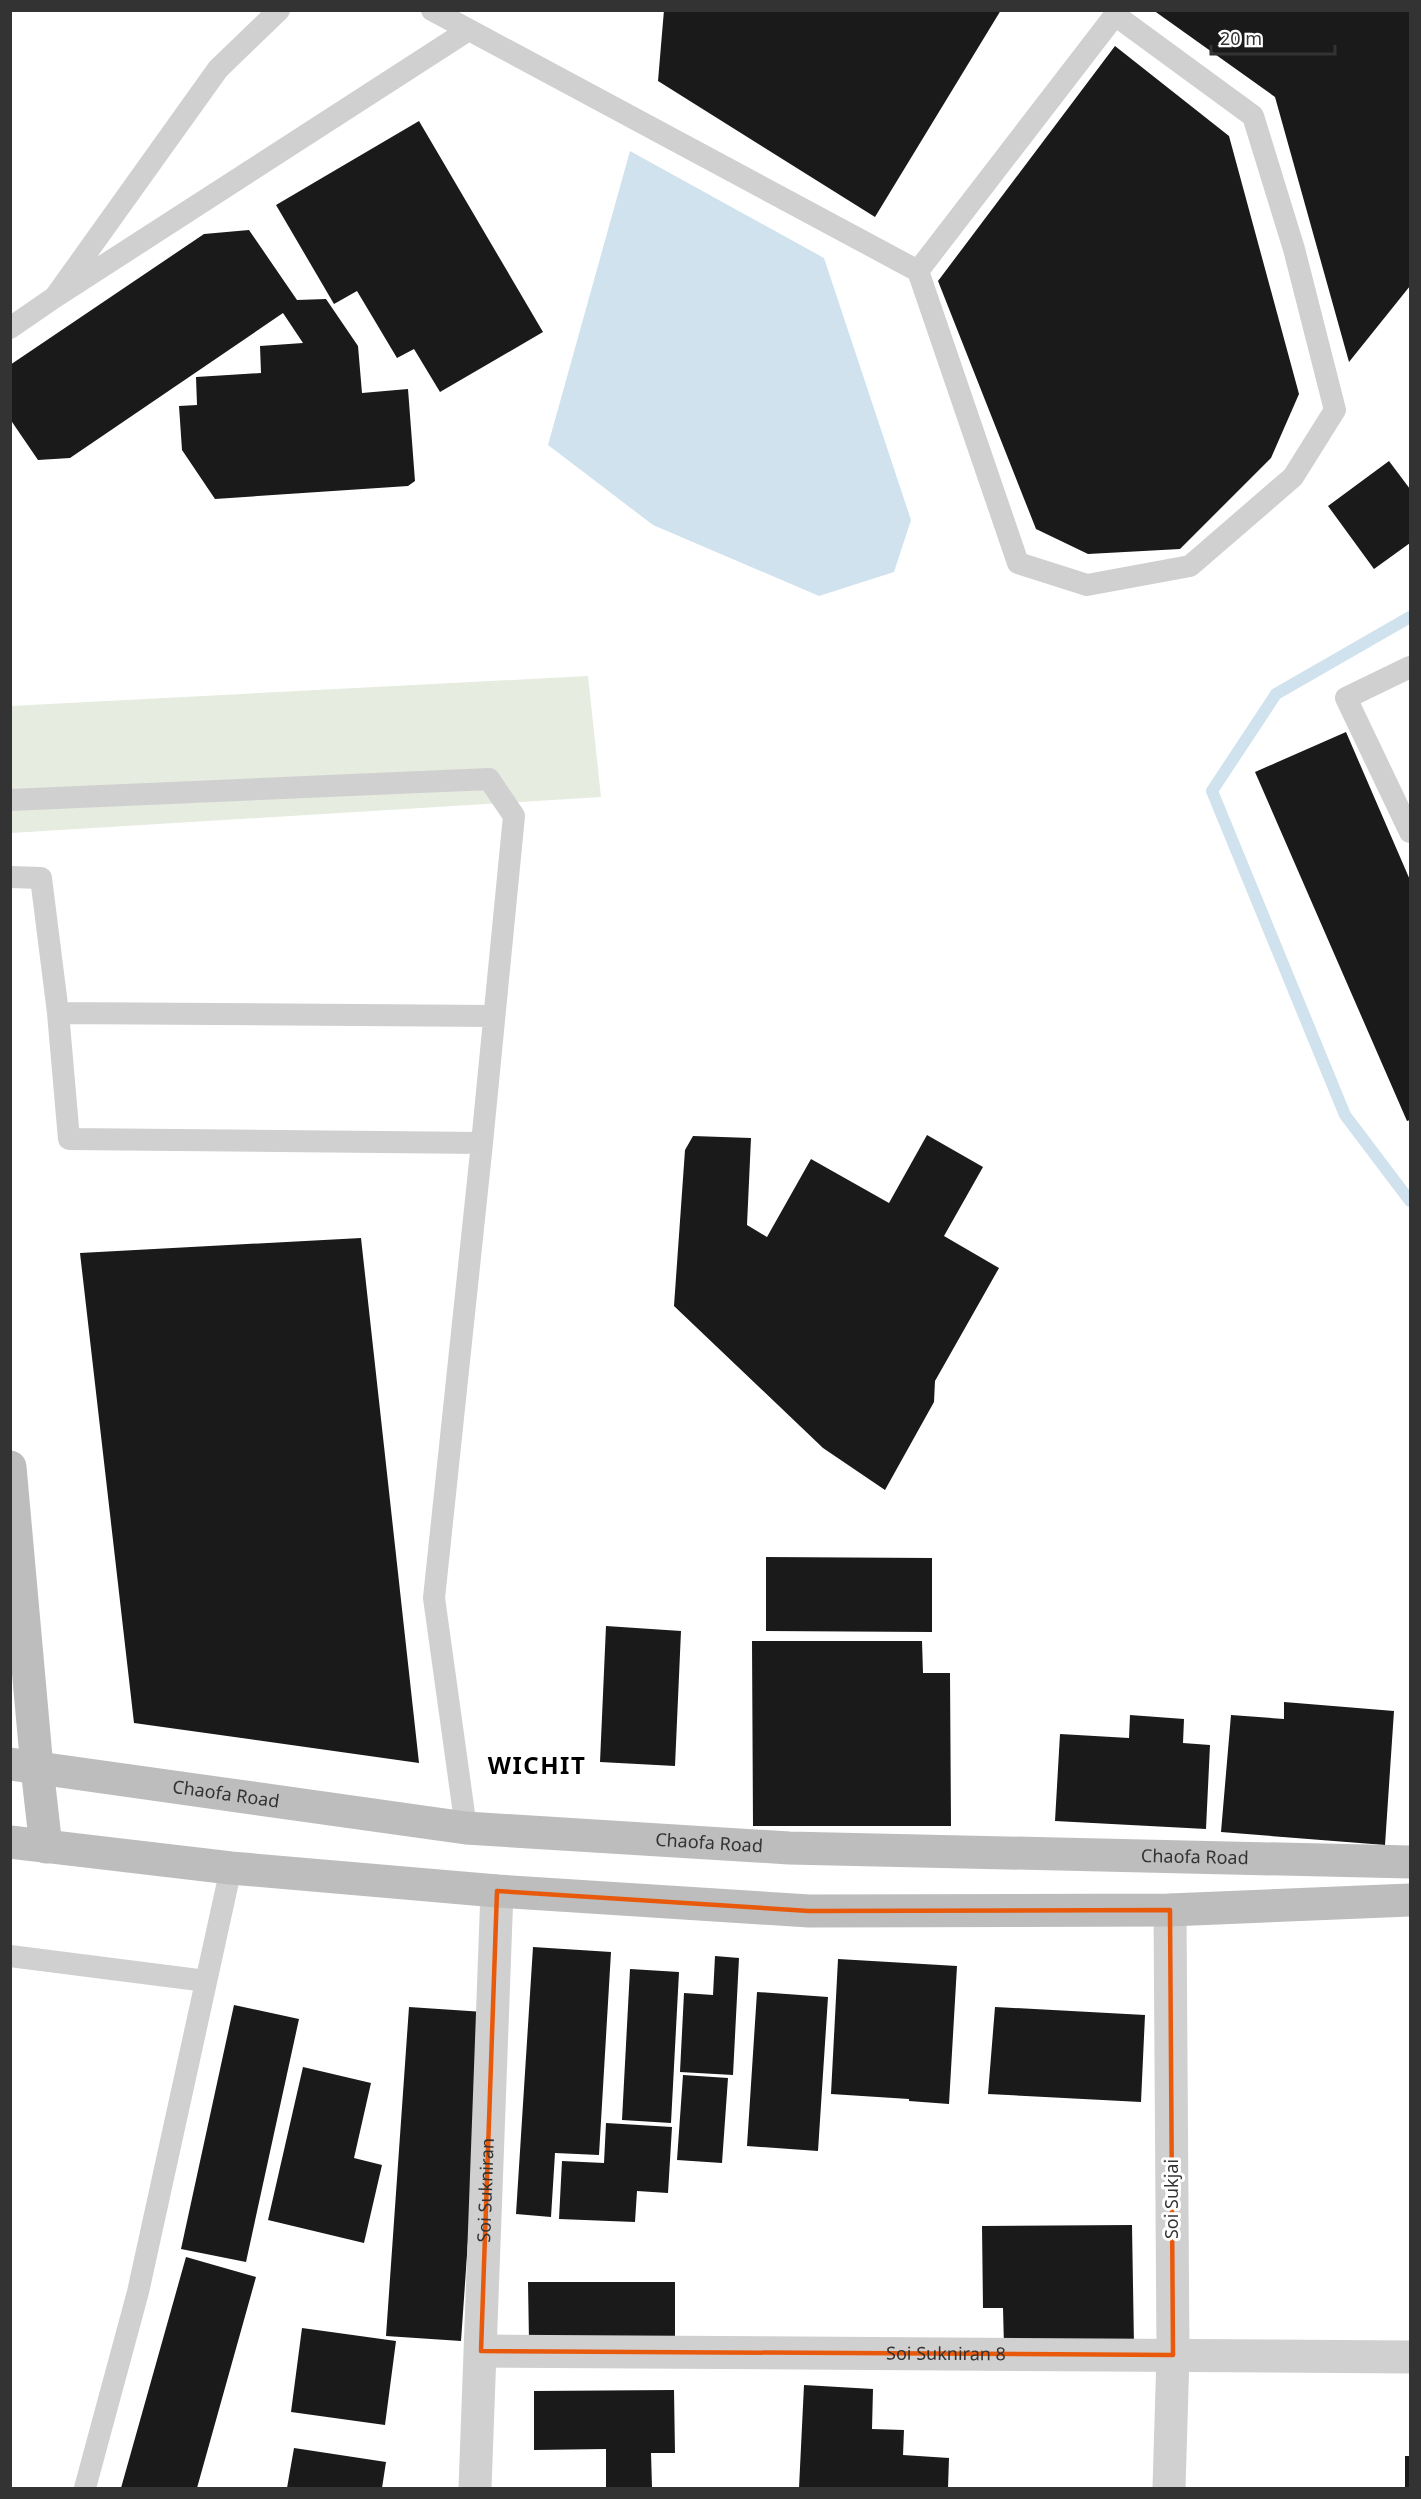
<svg xmlns="http://www.w3.org/2000/svg" width="1421" height="2499" viewBox="0 0 1421 2499" font-family="'Noto Sans',sans-serif">
<rect width="100%" height="100%" fill="#fff"/>
<path fill="#e6ecdf" d="M588,676L601,797L11,833V706Z"/>
<path fill="#cfe2ee" d="M630,151L824,258L911,520L894,572L819,596L653,525L548,445Z"/>
<g fill="none" stroke-linecap="round" stroke-linejoin="round">
<path stroke="#cfe2ee" stroke-width="12" d="M1410,617L1276,694L1212,791L1345,1115L1410,1201"/>
</g>
<path fill="#1a1a1a" d="M664,10H1001L875,217L658,81Z
M1153,10H1410V286L1349,362L1275,97Z
M1115,46L1229,136L1299,394L1271,458L1180,549L1088,554L1036,529L938,281Z
M419,121L543,332L440,392L414,349L397,358L357,291L334,304L276,205Z
M249,230L297,300L326,299L358,346L362,393L408,389L415,481L408,486L215,499L182,450L179,406L197,405L196,377L261,373L260,346L303,343L283,313L70,458L38,460L10,419V365L204,234Z
M1389,461L1410,489V543L1374,569L1328,506Z
M1346,732L1410,880V1120L1407,1121L1255,772Z
M927,1135L983,1167L944,1236L999,1268L935,1381L934,1402L885,1490L823,1448L674,1306L685,1150L693,1136L751,1138L747,1225L767,1237L811,1159L889,1203Z
M361,1238L419,1763L134,1723L80,1253Z
M766,1557L932,1558V1632L766,1631Z
M606,1626L681,1631L675,1766L600,1762Z
M752,1641H922L923,1673H950L951,1826H753Z
M1284,1702L1394,1711L1385,1845L1221,1832L1231,1715L1284,1719Z
M1130,1715L1184,1719L1183,1743L1210,1745L1206,1829L1055,1821L1060,1734L1129,1738Z
M533,1947L611,1952L599,2155L555,2153L551,2217L516,2214Z
M715,1956L739,1958L733,2075L680,2072L684,1993L713,1995Z
M838,1959L957,1966L949,2104L909,2101V2099L831,2094Z
M630,1969L679,1972L671,2123L622,2120Z
M757,1992L828,1997L818,2151L747,2146Z
M234,2005L299,2019L246,2262L181,2249Z
M409,2007L484,2012L461,2341L386,2336Z
M995,2007L1145,2015L1141,2102L988,2094Z
M303,2067L371,2083L354,2158L382,2165L364,2243L268,2220Z
M683,2075L728,2078L722,2163L677,2160Z
M606,2123L672,2127L668,2193L637,2191L635,2222L559,2219L562,2161L604,2163Z
M1132,2225L1134,2346L1004,2347L1003,2308H983L982,2226Z
M186,2257L256,2277L197,2488H121Z
M528,2282H675V2340L529,2341Z
M302,2328L396,2341L385,2425L291,2412Z
M804,2385L873,2389L872,2429L904,2430L903,2455L949,2458L948,2488H799Z
M674,2390L675,2453H651L652,2487H606V2449L534,2450V2391Z
M294,2448L386,2462L382,2488H287Z
M1405,2456H1410V2488H1405Z"/>
<g fill="none" stroke-linecap="round" stroke-linejoin="round">
<path stroke="#d0d0d0" stroke-width="22" d="M432,10L918,271L1018,563L1087,585L1190,566L1293,477L1335,410L1294,249L1253,116L1115,15L918,271
M55,297L467,31
M10,328L55,297L218,69L279,10
M1410,667L1346,698L1410,832
M10,800L489,779L514,816L482,1143
M10,877L41,878L58,1013L69,1139L482,1143L434,1598L466,1828
M58,1013L494,1016
M10,1956L206,1981
M85,2488L138,2292L231,1868"/>
<g stroke="#d0d0d0" stroke-width="33">
<path id="s1" d="M481,2351L1410,2357"/>
<path id="s2" d="M475,2488L497,1891"/>
<path d="M1169,2488L1173,2355L1170,1910"/>
</g>
<g stroke="#bdbdbd" stroke-width="33">
<path d="M10,1467L37,1768L46,1847"/>
<path id="s3" d="M10,1764L466,1828L789,1848L1410,1862"/>
<path d="M10,1842L231,1868L497,1891L809,1911L1170,1910L1410,1900"/>
</g>
</g>
<path fill="none" stroke="#e8590c" stroke-width="4.5" stroke-linejoin="round" d="M497,1891L809,1911L1170,1910L1173,2355L481,2351Z"/>
<g text-anchor="middle" stroke-width="6" stroke-linejoin="round" paint-order="stroke">
<g font-size="18" fill="#333" stroke="#fff">
<text dy="6" stroke="none"><textPath href="#s3" startOffset="218">Chaofa Road</textPath></text>
<text dy="6" stroke="none"><textPath href="#s3" startOffset="704">Chaofa Road</textPath></text>
<text dy="6" stroke="none"><textPath href="#s3" startOffset="1190">Chaofa Road</textPath></text>
<text dy="6" stroke="none"><textPath href="#s2" startOffset="298">Soi Sukniran</textPath></text>
<text transform="translate(1172 2199) rotate(-90)" y="6">Soi Sukjai</text>
<text dy="6" stroke="none"><textPath href="#s1" startOffset="465">Soi Sukniran 8</textPath></text>
</g>
<g font-size="24" font-weight="bold" letter-spacing="1.5" fill="#000" stroke="#fff">
<text x="537" y="1774">WICHIT</text>
</g>
</g>
<rect width="1421" height="2499" fill="none" stroke="#333333" stroke-width="24"/>
<path d="M1211 45v9h124v-9" fill="none" stroke="#333333" stroke-width="3"/>
<text x="1220" y="45" font-size="18" fill="#333333" stroke="#ffffff" stroke-width="4.5" paint-order="stroke">20 m</text>
</svg>
